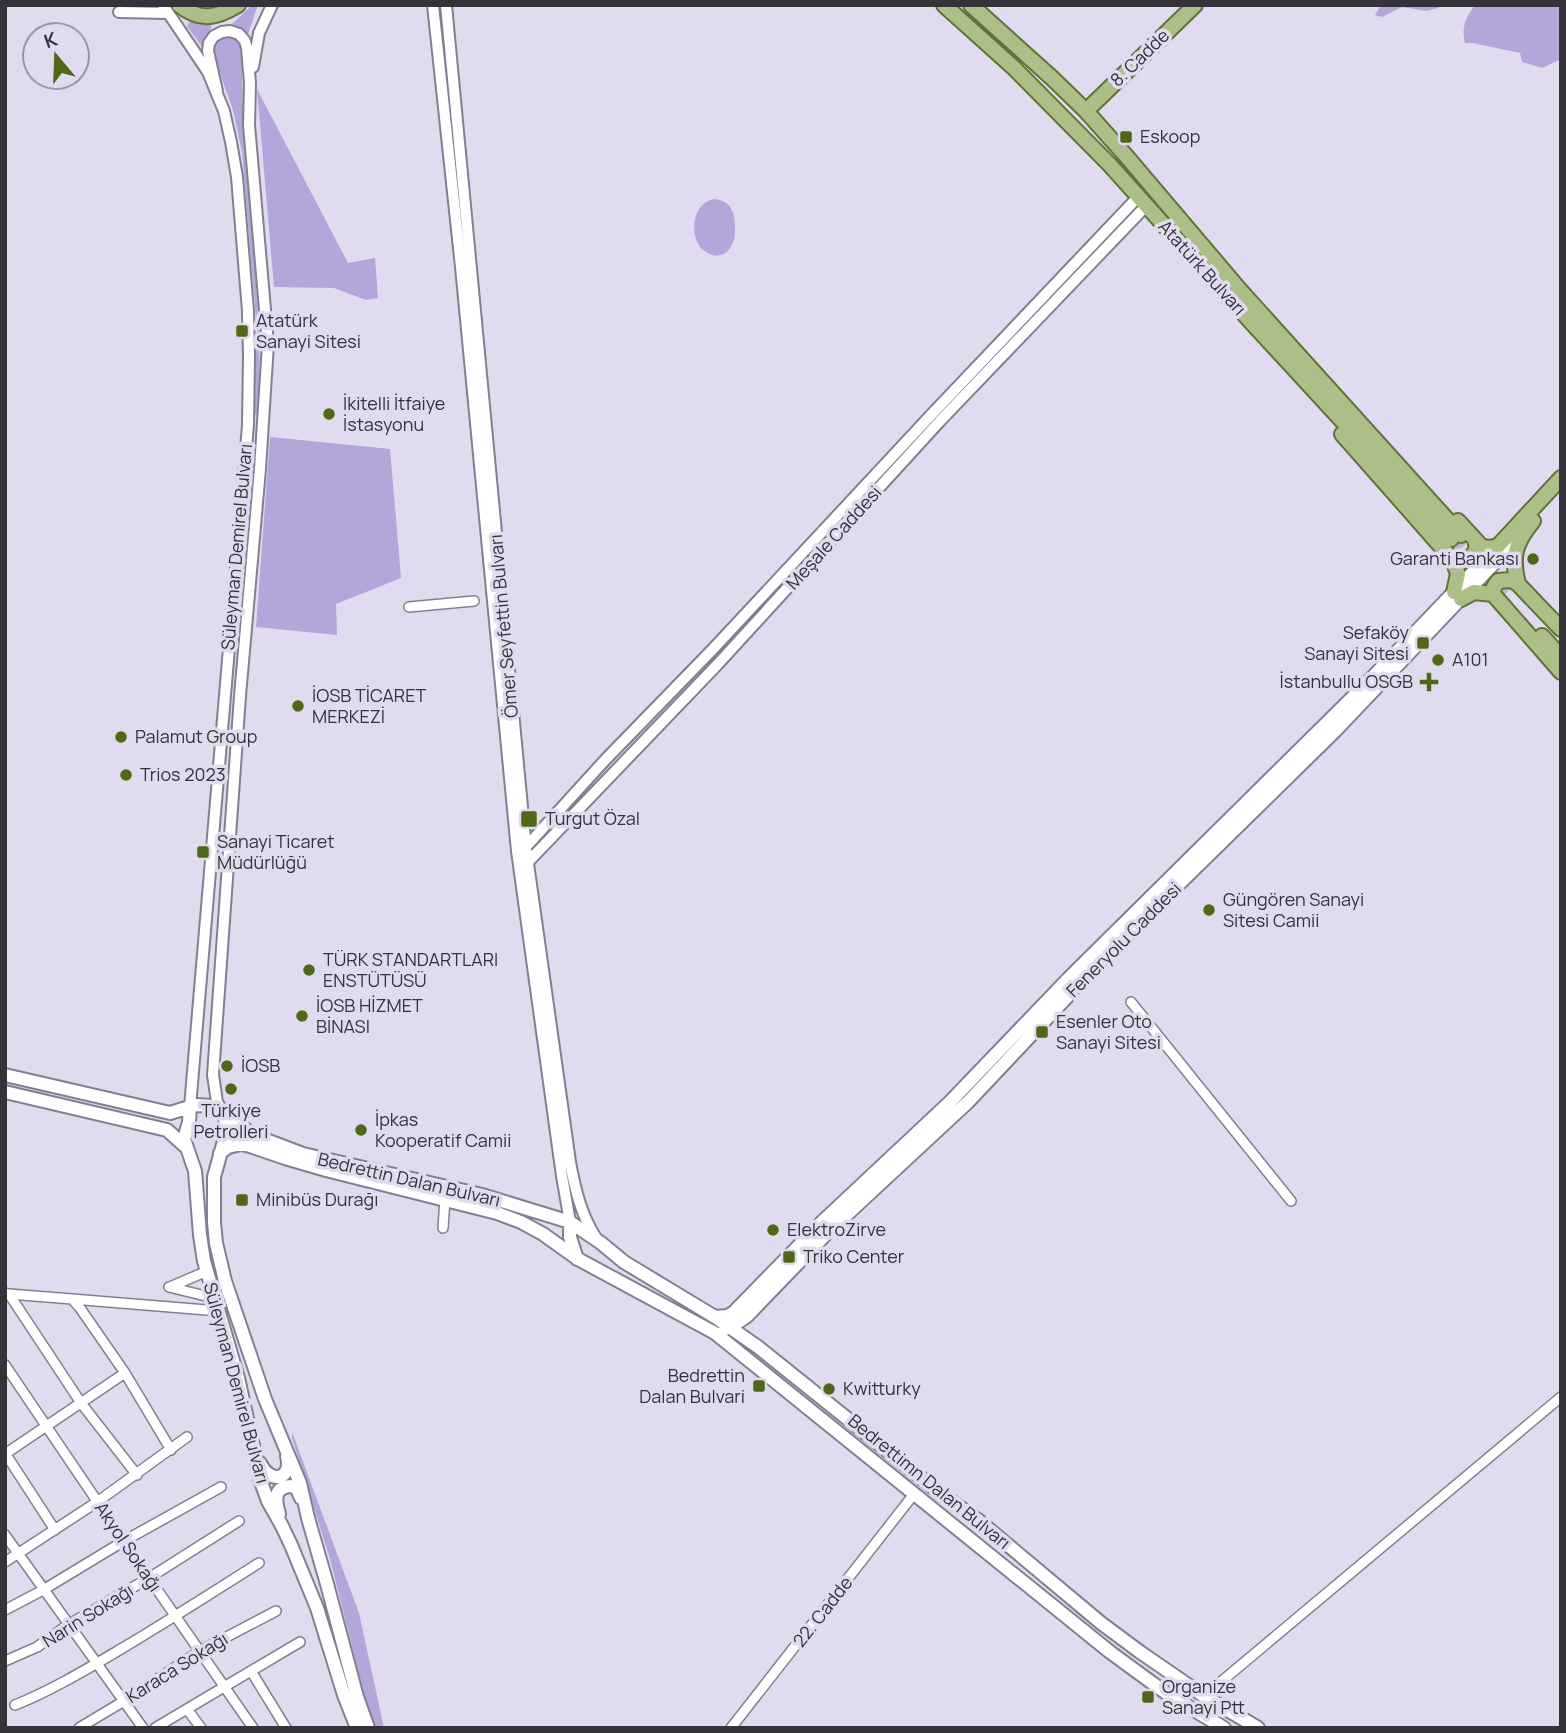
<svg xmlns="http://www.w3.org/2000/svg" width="1566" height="1733" viewBox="0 0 1566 1733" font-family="Manrope,sans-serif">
<rect width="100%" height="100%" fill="#e0dbef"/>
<path fill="#b4a5da" d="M252,5H258L248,34L232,24Z
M1383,5H1439L1438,8L1427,11L1402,7L1382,17L1375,15L1379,8Z
M1475,5H1561V59L1542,68L1522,62L1520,53L1473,43H1465C1461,27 1466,17 1475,5Z
M190,21L212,26L202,47L187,26Z
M230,35L238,39L245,55L242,75L245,155L260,330L258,415L252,414L257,330L242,152L233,110L217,65L213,44L217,39Z
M257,89L348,263L375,258L378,298L366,300L334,288L274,287Z
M714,199C733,201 735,214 735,231C735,251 719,264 702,249C689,236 692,203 714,199Z
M270,437L390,449L401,578L336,604L337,635L256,627Z
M292,1432L359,1613L384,1728H376L365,1698L330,1559L292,1438Z"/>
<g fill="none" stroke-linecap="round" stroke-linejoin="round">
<path stroke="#beb9cb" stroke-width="14" stroke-dasharray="14 7" stroke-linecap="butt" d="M1451,539L1506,596"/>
<g stroke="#847f90" stroke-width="12">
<path id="minor" d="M409,607L474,601
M1131,1002L1291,1201
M443,1228L445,1199
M169,1287L214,1298
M170,1287L207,1271
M5,1293L9,1294L81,1403L137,1475
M9,1294L72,1299L80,1308L125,1373L171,1450
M72,1299L219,1311
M5,1365L149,1578L253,1728
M5,1453L55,1530
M5,1454L125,1373
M5,1535L143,1728
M5,1562L97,1502L187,1437
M5,1610L43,1590L124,1541L221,1487
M5,1661L37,1647L68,1625L149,1578L239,1521
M251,1671L286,1728
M1204,1696L1561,1397
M15,1705C52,1690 87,1669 121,1649C168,1621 213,1592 259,1563
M187,1709L201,1728
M79,1728L124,1701L200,1651L276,1611
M155,1728L300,1642
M731,1728L914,1494"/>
</g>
<g stroke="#847f90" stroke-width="14">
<path id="tertiary" d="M163,5L208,72L224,111L231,142L237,177L248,311L249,357L248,425L190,1107
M433,5L461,267L517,851L562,1176L570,1222
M446,5L526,849L570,1162C575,1189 581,1215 596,1238
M119,12L168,13
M253,67L259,33L272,5
M217,91L208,51L209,43L214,36L222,32L230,31L239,34L245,41L247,48L250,83L249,125L268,344L260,469L240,696L213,1075L217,1102L223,1112
M524,849L606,759L713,649L932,414L1138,197
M524,863L528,862L717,665L940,421L1146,206"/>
</g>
<g stroke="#847f90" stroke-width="16">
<path id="secondary" d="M5,1075L170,1113L196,1105L213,1106L223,1112L253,1135L303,1154L482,1195L570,1222L601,1243L624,1262L715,1317L758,1347L940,1493L978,1520L1101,1623L1140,1652L1204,1696L1258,1728
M5,1092L167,1130L186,1147
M190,1107L189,1122L184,1139L195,1171L200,1235L204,1261L238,1378L261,1482L268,1501L282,1526L291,1545L317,1608L344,1695L357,1728
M224,1112L227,1130L214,1177V1222L216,1243L225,1281L265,1399L300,1483L308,1518L327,1584L357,1697L368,1728
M220,1153L228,1147L241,1144L250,1146L285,1158L326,1170L497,1213L521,1222L543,1234L578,1259L715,1333L1110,1652L1166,1693L1224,1728
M570,1222V1237L577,1259
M715,1317L728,1316L734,1312L821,1223L950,1102L1069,978L1367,683L1498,546
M725,1329L734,1325L747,1316L828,1232L968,1102L1067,997L1076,985L1335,731L1519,537
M260,1463C269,1484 293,1481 287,1456
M279,1514C275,1500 273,1486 293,1486L297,1489L301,1498"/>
</g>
<g stroke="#5f7239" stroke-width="18">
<path id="primary" d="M179,5C201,22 216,18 238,5
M944,5L1013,67L1110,165L1252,323L1451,539
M971,5L1052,78L1086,111L1127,157L1239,289L1461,535
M1086,111L1195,5
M1342,434L1453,560L1458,574L1454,592
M1458,521L1482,547L1490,548L1498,546L1561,478
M1453,560C1464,563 1472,559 1477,548L1475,540
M1518,584C1511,556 1515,543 1533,521
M1493,594L1494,587L1498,581L1511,580L1518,584L1561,629
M1461,599L1474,592L1493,594L1561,672
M1542,636L1561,657"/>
</g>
<use href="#minor" stroke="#fff" stroke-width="9"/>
<use href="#tertiary" stroke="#fff" stroke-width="10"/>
<use href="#secondary" stroke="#fff" stroke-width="12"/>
<use href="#primary" stroke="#adbf88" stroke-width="14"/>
</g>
<g fill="#4f6717" stroke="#e0dbef" stroke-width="2.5">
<rect x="1119" y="130" width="14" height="14" rx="3.5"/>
<rect x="235" y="324" width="14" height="14" rx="3.5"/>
<circle cx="329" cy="414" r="7"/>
<circle cx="1533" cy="559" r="7"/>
<rect x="1416" y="636" width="14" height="14" rx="3.5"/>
<circle cx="1438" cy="660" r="7"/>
<path d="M1425.5 671.5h7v7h7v7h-7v7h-7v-7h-7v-7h7z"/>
<circle cx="298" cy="706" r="7"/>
<circle cx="121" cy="737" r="7"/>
<circle cx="126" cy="775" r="7"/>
<rect x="520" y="810" width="18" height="18" rx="3.5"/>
<rect x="196" y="845" width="14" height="14" rx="3.5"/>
<circle cx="1209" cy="910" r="7"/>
<circle cx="309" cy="970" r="7"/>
<circle cx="302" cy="1016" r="7"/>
<rect x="1035" y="1025" width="14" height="14" rx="3.5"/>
<circle cx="227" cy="1066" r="7"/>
<circle cx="231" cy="1089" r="7"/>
<circle cx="361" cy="1130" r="7"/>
<rect x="235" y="1193" width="14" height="14" rx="3.5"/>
<circle cx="773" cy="1230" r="7"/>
<rect x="782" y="1250" width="14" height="14" rx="3.5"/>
<rect x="752" y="1379" width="14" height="14" rx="3.5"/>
<circle cx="829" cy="1389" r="7"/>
<rect x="1141" y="1690" width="14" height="14" rx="3.5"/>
</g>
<g text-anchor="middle" stroke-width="7" stroke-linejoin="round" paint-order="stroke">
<g font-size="18" fill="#35323a" stroke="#e0dbef">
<text transform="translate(1140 58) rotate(-44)" y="6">8. Cadde</text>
<text transform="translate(1202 268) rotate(48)" y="6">Atatürk Bulvarı</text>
<text transform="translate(834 538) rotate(-48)" y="6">Meşale Caddesi</text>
<text transform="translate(237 547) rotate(-85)" y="6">Süleyman Demirel Bulvarı</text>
<text transform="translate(504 626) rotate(-95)" y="6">Ömer Seyfettin Bulvarı</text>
<text transform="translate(1124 940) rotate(-45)" y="6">Feneryolu Caddesi</text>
<text transform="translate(409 1180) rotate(13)" y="6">Bedrettin Dalan Bulvarı</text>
<text transform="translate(236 1383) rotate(75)" y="6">Süleyman Demirel Bulvarı</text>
<text transform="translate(929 1482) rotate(39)" y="6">Bedrettimn Dalan Bulvarı</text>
<text transform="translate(128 1547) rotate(56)" y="6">Akyol Sokağı</text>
<text transform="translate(823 1612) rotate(-52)" y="6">22. Cadde</text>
<text transform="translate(88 1616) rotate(-32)" y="6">Narin Sokağı</text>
<text transform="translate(177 1668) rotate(-32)" y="6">Karaca Sokağı</text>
</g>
<g font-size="18" fill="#35323a" stroke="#e0dbef" text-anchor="start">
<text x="1140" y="143">Eskoop</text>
<text x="256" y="327">Atatürk<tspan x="256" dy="21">Sanayi Sitesi</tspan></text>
<text x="343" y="410">İkitelli İtfaiye<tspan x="343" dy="21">İstasyonu</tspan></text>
<text x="1519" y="565" text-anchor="end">Garanti Bankası</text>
<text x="1409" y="639" text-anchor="end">Sefaköy<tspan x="1409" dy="21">Sanayi Sitesi</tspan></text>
<text x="1452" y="666">A101</text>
<text x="1413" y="688" text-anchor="end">İstanbullu OSGB</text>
<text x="312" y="702">İOSB TİCARET<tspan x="312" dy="21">MERKEZİ</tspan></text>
<text x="135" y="743">Palamut Group</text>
<text x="140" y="781">Trios 2023</text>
<text x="545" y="825">Turgut Özal</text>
<text x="217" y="848">Sanayi Ticaret<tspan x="217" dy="21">Müdürlüğü</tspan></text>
<text x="1223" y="906">Güngören Sanayi<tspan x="1223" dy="21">Sitesi Camii</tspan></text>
<text x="323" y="966">TÜRK STANDARTLARI<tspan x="323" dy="21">ENSTÜTÜSÜ</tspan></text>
<text x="316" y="1012">İOSB HİZMET<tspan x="316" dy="21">BİNASI</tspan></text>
<text x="1056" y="1028">Esenler Oto<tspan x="1056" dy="21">Sanayi Sitesi</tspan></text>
<text x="241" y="1072">İOSB</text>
<text x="231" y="1117" text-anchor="middle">Türkiye<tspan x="231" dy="21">Petrolleri</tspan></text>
<text x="375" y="1126">İpkas<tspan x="375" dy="21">Kooperatif Camii</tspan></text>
<text x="256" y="1206">Minibüs Durağı</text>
<text x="787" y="1236">ElektroZirve</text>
<text x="803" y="1263">Triko Center</text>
<text x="745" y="1382" text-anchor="end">Bedrettin<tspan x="745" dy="21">Dalan Bulvari</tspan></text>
<text x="843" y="1395">Kwitturky</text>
<text x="1162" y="1693">Organize<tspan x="1162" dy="21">Sanayi Ptt</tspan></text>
</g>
</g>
<rect width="1566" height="1733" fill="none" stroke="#35323a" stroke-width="14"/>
<g transform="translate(56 56) rotate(341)"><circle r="33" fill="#e0dbef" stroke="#9c97a7" stroke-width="2"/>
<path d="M0-5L12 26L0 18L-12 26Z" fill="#4f6717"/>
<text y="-10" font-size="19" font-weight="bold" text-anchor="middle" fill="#35323a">K</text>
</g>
</svg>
